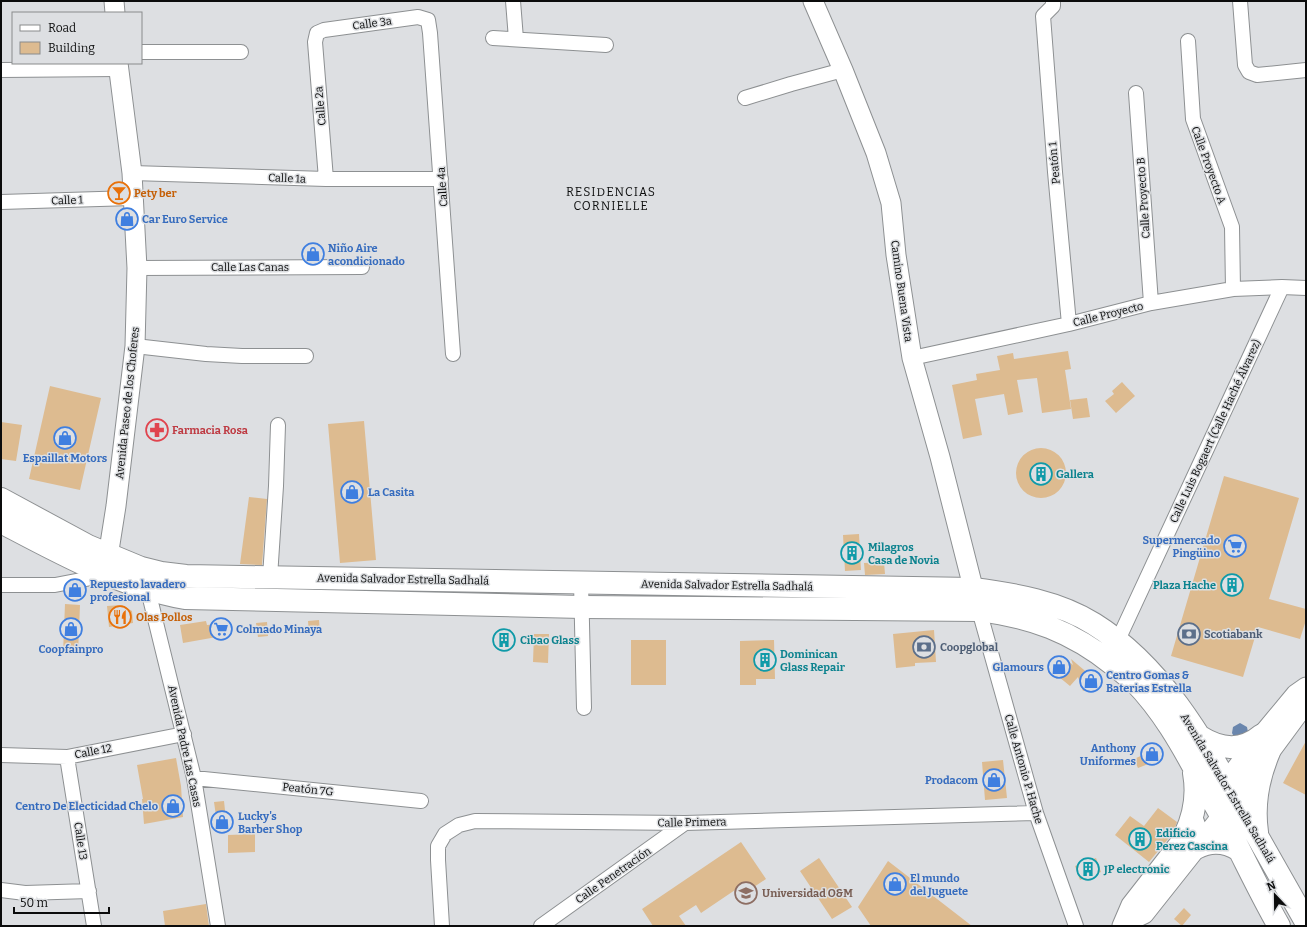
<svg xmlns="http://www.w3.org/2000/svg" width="1307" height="927" viewBox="0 0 1307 927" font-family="Bitter,serif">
<rect width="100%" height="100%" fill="#dddfe2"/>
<path fill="#6a86ad" d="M1240,723L1247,727L1248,732L1234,737L1232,733L1233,727Z"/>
<path fill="#ddbb90" d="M1068,351L1071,369L1065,370L1071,409L1042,413L1037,378L1017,380L1023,412L1008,415L1004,394L975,399L982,435L963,439L952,385L977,380L976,374L1000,370L997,356L1013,353L1014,359Z
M1122,382L1135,396L1116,413L1105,401L1114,394L1112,391Z
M50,386L101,398L80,490L29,479Z
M1087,398L1090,417L1073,419L1070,400Z
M364,421L376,560L340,563L328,424Z
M1,422L22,425L16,461L1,459Z
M1016 473a25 25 0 1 1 50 0a25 25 0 1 1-50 0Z
M1224,476L1299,498L1269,599L1306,609V620L1300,639L1258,627L1243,677L1171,656Z
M249,497L267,499L262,565L240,564Z
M859,534L861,570L845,571L843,535Z
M884,562L885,574L865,575L864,563Z
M65,604L80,605L78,654L63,653Z
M122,605L132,611L133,623L109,627L107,606Z
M319,620L320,633L309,634L308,621Z
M206,621L207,625L226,623L228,635L183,643L180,625Z
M267,622L268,636L258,637L256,623Z
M934,630L936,662L915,663V666L896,668L893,634Z
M495,632H513V648H495Z
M534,634H549L548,663L533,662Z
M631,640H666V685H631Z
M774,640L775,679H756V685H740V641Z
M1061,655L1073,665L1071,659L1090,675L1099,672L1103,683L1083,691L1078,677L1070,686L1059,677L1057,679L1048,672Z
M1306,741V795L1283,783Z
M1156,749L1161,759L1138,768L1134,759Z
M176,758L181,786L183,817L144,824L142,799H143L137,765Z
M1003,760L1007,798L985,800L982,762Z
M224,801L227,829L218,830L214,802Z
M1158,808L1177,822L1173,833L1149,862L1115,835L1130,816L1144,826Z
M255,834V852L228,853V835Z
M741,842L766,879L742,895L738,888L701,913L696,905L679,916L686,926H653L642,909Z
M819,858L852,907L832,919L800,871Z
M1096,858L1101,872L1080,880L1075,866Z
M888,861L972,926H871L858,907Z
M206,904L209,926H165L163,911Z
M1184,908L1191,915L1182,926L1174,919Z"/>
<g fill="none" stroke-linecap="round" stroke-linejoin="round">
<g stroke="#8d9092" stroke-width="16">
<path id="street" d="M513,1L516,39
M1053,1V6L1043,16L1055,172L1069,324
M1240,1L1245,65L1249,72L1257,75L1306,70
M493,38L606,45
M1188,41L1193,119L1232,227L1233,289
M141,52H241
M1,70L118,69
M1136,93L1151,303
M745,98L791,84L843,70
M132,173L326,179H441
M326,179L315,42L317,33L324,30L418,17L428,20L430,33L453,354
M1,202L132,198
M137,268L362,267
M135,346L206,354L242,356H306
M912,358L1069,324L1151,303L1233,289L1282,287L1306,288
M270,577L276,486L278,425
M146,582L194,778L218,926
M581,582L584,708
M1,585H55L107,575
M979,610L1036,813L1076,926
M1118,640L1282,287
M1,755L67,757L184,734
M67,757L94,926
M194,778L421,801
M1,890L25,893L89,891
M442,926L438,860V846L445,834L459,825L475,821L685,823L1036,813
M541,926L685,823"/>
</g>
<g stroke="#8d9092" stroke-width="21">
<path id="secondary" d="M114,1L115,13
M813,1L843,70L876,153L891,203L896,255L912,358L940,457L977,603
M107,569V563L116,506L135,346L137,268L132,173L118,63
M1218,792L1262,735L1296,694L1306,687
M1123,924L1144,914L1236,798L1306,703
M1122,926L1131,905L1195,823"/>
</g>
<g stroke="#8d9092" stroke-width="24">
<path id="highway" d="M1,499L88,546L129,563L141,568L161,573L186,576L973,589C1014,594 1059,602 1094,624C1163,667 1204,742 1243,811C1264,848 1285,885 1306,922
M1,522C60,553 119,586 185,598L582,607L979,610C1032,617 1071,631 1114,665C1121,671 1128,676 1135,682C1162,710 1181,743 1199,777C1208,793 1217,808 1226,824C1244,858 1260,893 1279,926
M1199,736C1221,750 1242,752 1262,735
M1257,832C1253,804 1258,778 1269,752
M1185,835C1195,814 1198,795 1194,773
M1196,848C1211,840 1225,841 1239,850"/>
</g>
<use href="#street" stroke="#fff" stroke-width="14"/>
<use href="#secondary" stroke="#fff" stroke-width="19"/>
<use href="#highway" stroke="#fff" stroke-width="22"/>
</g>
<defs>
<g id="bar-ring" transform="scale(1.15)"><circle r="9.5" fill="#dddfe2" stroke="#e8710a" stroke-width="1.5"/><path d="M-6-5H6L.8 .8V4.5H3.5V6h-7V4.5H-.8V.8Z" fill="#e8710a"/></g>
<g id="shop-ring" transform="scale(1.15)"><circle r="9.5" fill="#dddfe2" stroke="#3f7fe0" stroke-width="1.5"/><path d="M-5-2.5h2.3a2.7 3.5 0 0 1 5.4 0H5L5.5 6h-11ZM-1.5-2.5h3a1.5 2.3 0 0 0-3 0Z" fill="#3f7fe0"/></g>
<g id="pharmacy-ring" transform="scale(1.15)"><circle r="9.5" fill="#dddfe2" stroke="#e0444e" stroke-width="1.5"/><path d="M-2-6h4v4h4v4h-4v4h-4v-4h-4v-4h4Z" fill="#e0444e"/></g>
<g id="building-ring" transform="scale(1.15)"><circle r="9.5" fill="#dddfe2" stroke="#0f9aa8" stroke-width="1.5"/><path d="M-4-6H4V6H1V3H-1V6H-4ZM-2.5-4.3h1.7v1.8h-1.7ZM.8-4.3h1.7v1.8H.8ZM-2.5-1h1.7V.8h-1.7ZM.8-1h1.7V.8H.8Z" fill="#0f9aa8"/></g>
<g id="supermarket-ring" transform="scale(1.15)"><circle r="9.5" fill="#dddfe2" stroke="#3f7fe0" stroke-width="1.5"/><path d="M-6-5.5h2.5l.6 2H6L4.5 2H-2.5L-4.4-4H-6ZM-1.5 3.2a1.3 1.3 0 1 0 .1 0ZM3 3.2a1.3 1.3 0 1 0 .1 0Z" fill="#3f7fe0"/></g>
<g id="restaurant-ring" transform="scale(1.15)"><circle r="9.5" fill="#dddfe2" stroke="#e8710a" stroke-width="1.5"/><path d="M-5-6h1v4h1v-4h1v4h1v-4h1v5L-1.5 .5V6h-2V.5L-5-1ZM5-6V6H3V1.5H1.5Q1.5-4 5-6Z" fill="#e8710a"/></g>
<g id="bank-ring" transform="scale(1.15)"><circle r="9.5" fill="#dddfe2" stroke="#5c6f8a" stroke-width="1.5"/><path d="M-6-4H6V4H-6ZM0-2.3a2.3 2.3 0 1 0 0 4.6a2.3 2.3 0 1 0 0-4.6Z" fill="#5c6f8a"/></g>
<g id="university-ring" transform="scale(1.15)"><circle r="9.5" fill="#dddfe2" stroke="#8d6e63" stroke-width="1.5"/><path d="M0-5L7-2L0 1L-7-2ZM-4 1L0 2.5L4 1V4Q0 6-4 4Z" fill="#8d6e63"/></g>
</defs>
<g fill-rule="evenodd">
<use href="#bar-ring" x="119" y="193"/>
<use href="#shop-ring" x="127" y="219"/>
<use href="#shop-ring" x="313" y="254"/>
<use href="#pharmacy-ring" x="157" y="430"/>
<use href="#shop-ring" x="65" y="438"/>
<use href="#building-ring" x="1041" y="474"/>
<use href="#shop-ring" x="352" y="492"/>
<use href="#supermarket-ring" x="1235" y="546"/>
<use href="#building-ring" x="852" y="553"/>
<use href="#building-ring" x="1232" y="585"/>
<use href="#shop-ring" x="75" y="590"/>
<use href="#restaurant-ring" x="120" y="617"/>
<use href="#shop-ring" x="71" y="629"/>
<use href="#supermarket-ring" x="221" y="629"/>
<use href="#bank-ring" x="1189" y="634"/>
<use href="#building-ring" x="504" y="640"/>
<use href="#bank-ring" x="924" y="647"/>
<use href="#building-ring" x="765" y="660"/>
<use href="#shop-ring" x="1059" y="667"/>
<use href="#shop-ring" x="1091" y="681"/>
<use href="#shop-ring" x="1152" y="754"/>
<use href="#shop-ring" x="994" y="780"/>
<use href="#shop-ring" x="173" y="806"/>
<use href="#shop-ring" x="222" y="822"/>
<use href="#building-ring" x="1140" y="839"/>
<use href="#building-ring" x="1088" y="869"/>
<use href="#shop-ring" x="895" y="884"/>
<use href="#university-ring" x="746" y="893"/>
</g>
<g text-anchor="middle" stroke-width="3" stroke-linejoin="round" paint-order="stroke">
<g font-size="11" fill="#0b0c0c" stroke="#dddfe2">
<text transform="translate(372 23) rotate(-8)" y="4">Calle 3a</text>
<text transform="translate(320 106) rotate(-95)" y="4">Calle 2a</text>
<text transform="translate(1054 163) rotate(-95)" y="4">Peatón 1</text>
<text transform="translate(1209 165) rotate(70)" y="4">Calle Proyecto A</text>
<text transform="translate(287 178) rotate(2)" y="4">Calle 1a</text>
<text transform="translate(442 187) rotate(-94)" y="4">Calle 4a</text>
<text transform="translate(1143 198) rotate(-94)" y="4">Calle Proyecto B</text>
<text transform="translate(67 200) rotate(-2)" y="4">Calle 1</text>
<text x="250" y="271">Calle Las Canas</text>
<text transform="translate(902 291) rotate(82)" y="4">Camino Buena Vista</text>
<text transform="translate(1108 314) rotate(-14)" y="4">Calle Proyecto</text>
<text transform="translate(127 403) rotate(-84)" y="4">Avenida Paseo de los Choferes</text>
<text transform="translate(1215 431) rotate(-65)" y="4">Calle Luis Bogaert (Calle Haché Álvarez)</text>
<text transform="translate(403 579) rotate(1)" y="4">Avenida Salvador Estrella Sadhalá</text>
<text transform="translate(727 585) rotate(1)" y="4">Avenida Salvador Estrella Sadhalá</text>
<text transform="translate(185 746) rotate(78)" y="4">Avenida Padre Las Casas</text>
<text transform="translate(93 751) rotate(-11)" y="4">Calle 12</text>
<text transform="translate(1024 769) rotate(74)" y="4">Calle Antonio P. Hache</text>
<text transform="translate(1228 788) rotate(59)" y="4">Avenida Salvador Estrella Sadhalá</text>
<text transform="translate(308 789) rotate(6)" y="4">Peatón 7G</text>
<text transform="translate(692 822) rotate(-1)" y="4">Calle Primera</text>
<text transform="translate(81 841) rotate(81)" y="4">Calle 13</text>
<text transform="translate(613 875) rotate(-35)" y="4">Calle Penetración</text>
</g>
<g font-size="11" font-weight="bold" fill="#c56008" stroke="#dddfe2" text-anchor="start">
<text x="134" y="197">Pety ber</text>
<text x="136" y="621">Olas Pollos</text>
</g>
<g font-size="11" font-weight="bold" fill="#366cbe" stroke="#dddfe2" text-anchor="start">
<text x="142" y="223">Car Euro Service</text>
<text x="328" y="252">Niño Aire<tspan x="328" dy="13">acondicionado</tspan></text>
<text x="65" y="462" text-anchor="middle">Espaillat Motors</text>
<text x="368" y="496">La Casita</text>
<text x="1220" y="544" text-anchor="end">Supermercado<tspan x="1220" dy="13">Pingüino</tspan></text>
<text x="90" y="588">Repuesto lavadero<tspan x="90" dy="13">profesional</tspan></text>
<text x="236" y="633">Colmado Minaya</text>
<text x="71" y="653" text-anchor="middle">Coopfainpro</text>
<text x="1044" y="671" text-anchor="end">Glamours</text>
<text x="1106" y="679">Centro Gomas &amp;<tspan x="1106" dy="13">Baterias Estrella</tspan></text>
<text x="1136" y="752" text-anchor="end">Anthony<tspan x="1136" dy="13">Uniformes</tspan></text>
<text x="978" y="784" text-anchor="end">Prodacom</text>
<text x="158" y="810" text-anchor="end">Centro De Electicidad Chelo</text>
<text x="238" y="820">Lucky's<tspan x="238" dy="13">Barber Shop</tspan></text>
<text x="910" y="882">El mundo<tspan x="910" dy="13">del Juguete</tspan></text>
</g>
<g font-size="11" font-weight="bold" fill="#be3a42" stroke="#dddfe2" text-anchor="start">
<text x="172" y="434">Farmacia Rosa</text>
</g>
<g font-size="11" font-weight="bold" fill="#0d838f" stroke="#dddfe2" text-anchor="start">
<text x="1056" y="478">Gallera</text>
<text x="868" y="551">Milagros<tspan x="868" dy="13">Casa de Novia</tspan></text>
<text x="1216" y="589" text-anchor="end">Plaza Hache</text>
<text x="520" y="644">Cibao Glass</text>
<text x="780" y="658">Dominican<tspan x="780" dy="13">Glass Repair</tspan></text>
<text x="1156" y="837">Edificio<tspan x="1156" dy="13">Perez Cascina</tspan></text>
<text x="1104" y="873">JP electronic</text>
</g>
<g font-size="11" font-weight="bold" fill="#4e5e75" stroke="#dddfe2" text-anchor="start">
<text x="1204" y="638">Scotiabank</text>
<text x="940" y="651">Coopglobal</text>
</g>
<g font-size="11" font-weight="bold" fill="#785e54" stroke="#dddfe2" text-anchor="start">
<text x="762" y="897">Universidad O&amp;M</text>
</g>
<g font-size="12" letter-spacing="1" fill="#0b0c0c" stroke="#dddfe2">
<text x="611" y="196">RESIDENCIAS<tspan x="611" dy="14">CORNIELLE</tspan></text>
</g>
</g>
<rect width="1307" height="927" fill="none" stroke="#0b0c0c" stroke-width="4"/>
<rect x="12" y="12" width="130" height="52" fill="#dddfe2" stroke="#898b8c"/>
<rect x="20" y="25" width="20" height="6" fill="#ffffff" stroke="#898b8c"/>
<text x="48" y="32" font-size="12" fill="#0b0c0c">Road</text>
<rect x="20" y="42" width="20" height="12" fill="#ddbb90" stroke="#898b8c"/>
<text x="48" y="52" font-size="12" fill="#0b0c0c">Building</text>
<g transform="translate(1275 895) rotate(338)" stroke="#dddfe2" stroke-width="3" paint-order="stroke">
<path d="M0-3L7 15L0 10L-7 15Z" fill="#0b0c0c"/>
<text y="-6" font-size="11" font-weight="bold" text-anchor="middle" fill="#0b0c0c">N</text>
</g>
<path d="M14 907v6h95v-6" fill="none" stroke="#0b0c0c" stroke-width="2"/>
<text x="20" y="907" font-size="12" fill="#0b0c0c" stroke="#dddfe2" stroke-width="3" paint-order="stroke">50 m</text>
</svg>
